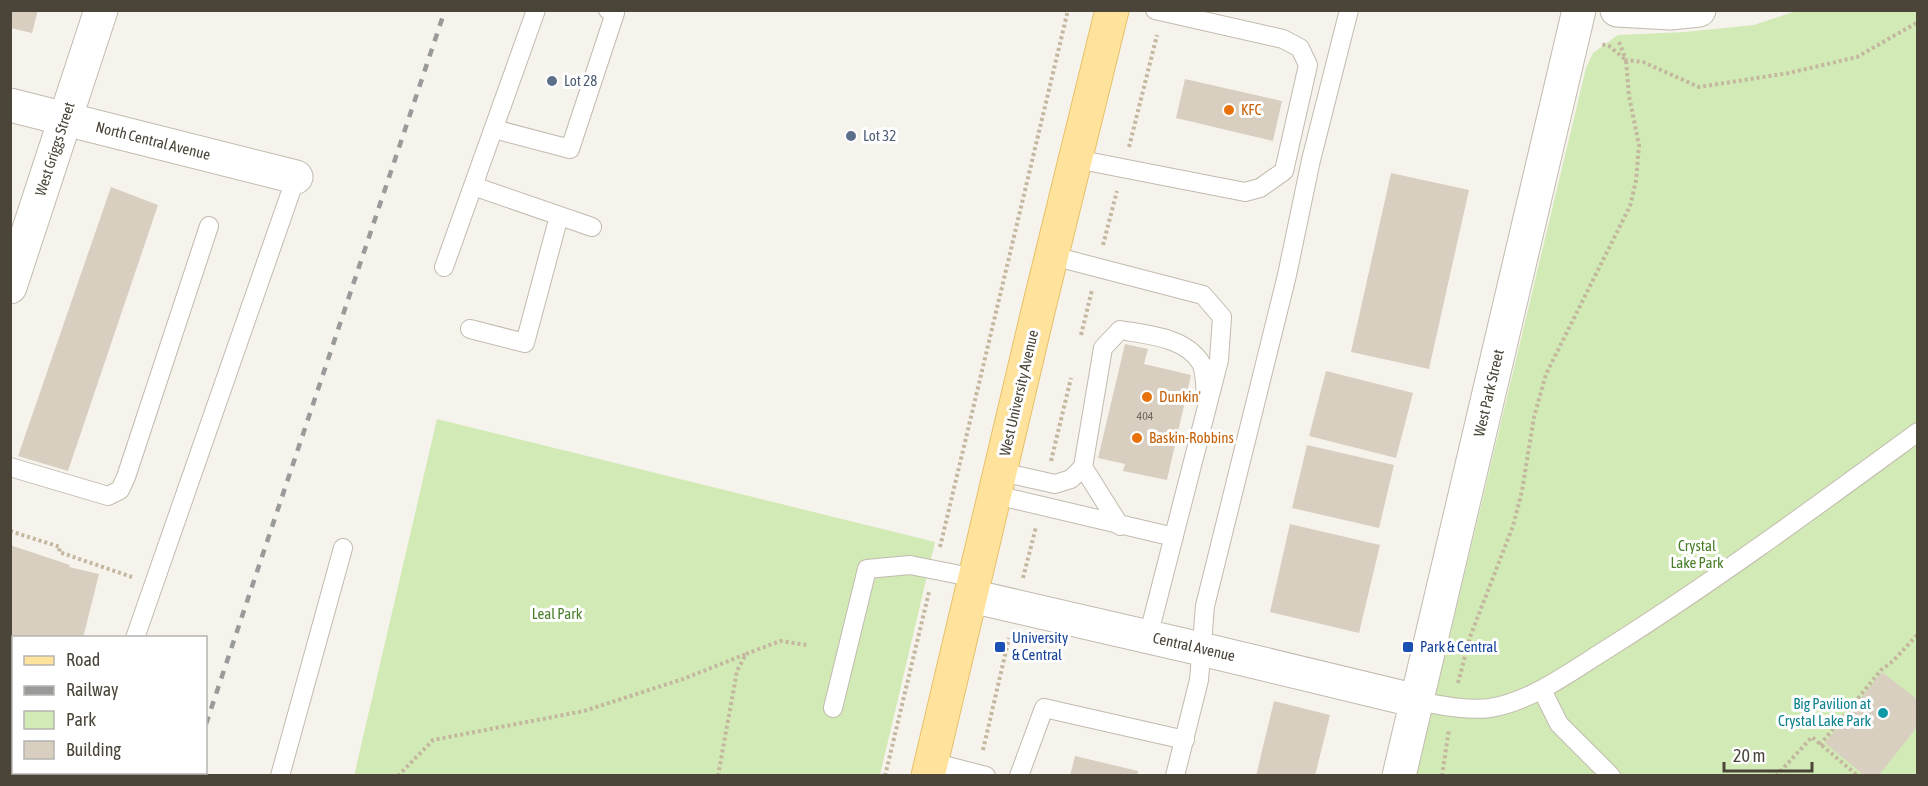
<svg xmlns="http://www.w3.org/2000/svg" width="1928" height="786" viewBox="0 0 1928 786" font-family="'Asap Condensed',sans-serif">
<rect width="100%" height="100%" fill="#f6f3ec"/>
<path fill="#d2eab5" d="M1796,11H1917V775L1416,776L1586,68L1593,53L1618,35L1685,32L1754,25Z
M437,419L935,542L880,775L354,776Z"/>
<path fill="#d8cfc1" d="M10,10H38L32,33L10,28Z
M1185,79L1282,101L1273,141L1176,118Z
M1391,173L1469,190L1429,369L1351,352Z
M111,187L158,205L68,471L18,456Z
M1125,344L1148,349L1144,364L1191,375L1167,480L1123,471L1125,464L1098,458Z
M1326,371L1413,393L1396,458L1309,436Z
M1307,445L1394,465L1379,528L1292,508Z
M1290,524L1380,545L1359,633L1270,612Z
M10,545L70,565L69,567L99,574L83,638H14V772H42L41,776H10Z
M1882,672L1918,700V726L1878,776H1865L1825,743Z
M1274,701L1330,715L1315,776H1256Z
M1075,756L1138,771L1137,776H1070Z"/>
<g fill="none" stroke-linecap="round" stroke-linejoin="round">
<g stroke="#c2bbae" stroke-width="20">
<path id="service" d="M494,129L570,149L615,13L608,10
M1076,159L1245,192L1260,188L1284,171L1308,65L1300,48L1283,39L1155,10
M473,186L592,227
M1053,256L1203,295L1222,317L1219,360L1148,637
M444,267L536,10
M470,329L525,343L559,216
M10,467L108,496L120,490L126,477L209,226
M1083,467L1120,526
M1001,472L1055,484L1071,479L1083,467L1103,348L1120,330C1148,335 1185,337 1201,363C1205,370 1205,386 1206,395
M996,495L1174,537
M135,638L296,177
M1542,690L1559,724L1611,776
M1417,701C1440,705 1466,711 1490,708C1534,701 1577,667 1615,644C1719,578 1818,505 1918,432
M833,708L867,569L910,565L976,578
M932,762L986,776
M90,776L91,772
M280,776L343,548
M1019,776L1044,708L1185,740
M1175,776L1199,680L1205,606L1287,275L1311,160L1349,10"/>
</g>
<g stroke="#c2bbae" stroke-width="35">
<path id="minor" d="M1617,10L1670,13L1699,10
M10,105L296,177
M10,287L101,10
M971,596L1201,649L1417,701
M1399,776L1579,10"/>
</g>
<g stroke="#e6c16a" stroke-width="35">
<path id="primary" d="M928,776L1039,307L1112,10"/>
</g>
<path stroke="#c4b79f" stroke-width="4" stroke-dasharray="3 3" stroke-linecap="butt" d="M1619,42L1626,60L1643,62L1699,87L1789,73L1857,57L1918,22
M1129,147L1157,35
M1103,245L1117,191
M1081,335L1092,290
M1051,461L1071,378
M10,531L60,547L59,552L132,577
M940,547L1068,10
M1023,578L1036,527
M1458,683L1470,637L1513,526L1522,491L1534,417L1546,374L1630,206L1636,181L1639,145L1629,96L1626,60L1609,46L1601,44
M1820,745L1881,670L1893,661L1918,634
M983,750L1009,638
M398,776L433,740L584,711L683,679L746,654
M718,776L737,671L746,654L780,641L807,645
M885,776L929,592
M1442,776L1449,729
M1776,776L1812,737L1858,776"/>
<use href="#service" stroke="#fff" stroke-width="18"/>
<use href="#minor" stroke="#fff" stroke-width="33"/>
<use href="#primary" stroke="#ffe39c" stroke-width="33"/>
<path stroke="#9a9a9a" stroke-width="4.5" stroke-dasharray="8 8" stroke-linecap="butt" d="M206,724L445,10
M188,776L189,772"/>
</g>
<g fill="#5c6f8a" stroke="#fff" stroke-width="2">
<circle cx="552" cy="81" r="6"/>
<circle cx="851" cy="136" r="6"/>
</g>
<g fill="#e8710a" stroke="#fff" stroke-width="2">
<circle cx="1229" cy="110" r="6"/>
<circle cx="1147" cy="397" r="6"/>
<circle cx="1137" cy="438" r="6"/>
</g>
<g fill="#1a4fb4" stroke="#fff" stroke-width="2">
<rect x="994" y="641" width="12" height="12" rx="3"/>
<rect x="1402" y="641" width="12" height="12" rx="3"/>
</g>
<circle fill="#0f9aa8" stroke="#fff" stroke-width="2" cx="1883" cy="713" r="6"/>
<g text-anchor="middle" stroke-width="6" stroke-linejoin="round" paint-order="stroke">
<g font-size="12" fill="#6e675b">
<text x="1145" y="420">404</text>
</g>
<g font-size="15" fill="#4e5e75" stroke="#fff" text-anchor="start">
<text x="564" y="86">Lot 28</text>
<text x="863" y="141">Lot 32</text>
</g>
<g font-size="15" fill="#c56008" stroke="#fff" text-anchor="start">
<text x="1241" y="115">KFC</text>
<text x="1159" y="402">Dunkin'</text>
<text x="1149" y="443">Baskin-Robbins</text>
</g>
<g font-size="15" fill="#4b4439" stroke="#fff">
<text transform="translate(153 141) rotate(14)" y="5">North Central Avenue</text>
<text transform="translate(55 149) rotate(-72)" y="5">West Griggs Street</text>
<text transform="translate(1019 393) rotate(-77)" y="5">West University Avenue</text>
<text transform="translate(1489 393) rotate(-77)" y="5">West Park Street</text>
<text transform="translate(1194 647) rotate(13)" y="5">Central Avenue</text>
</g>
<g font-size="15" fill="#4a7f2a" stroke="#fff">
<text x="1697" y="551">Crystal<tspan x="1697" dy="17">Lake Park</tspan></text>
<text x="557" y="619">Leal Park</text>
</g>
<g font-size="15" fill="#164399" stroke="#fff" text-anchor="start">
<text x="1012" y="643">University<tspan x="1012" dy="17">&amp; Central</tspan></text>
<text x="1420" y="652">Park &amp; Central</text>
</g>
<g font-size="15" fill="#0d838f" stroke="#fff" text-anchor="end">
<text x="1871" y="709">Big Pavilion at<tspan x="1871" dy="17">Crystal Lake Park</tspan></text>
</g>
</g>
<rect width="1928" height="786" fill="none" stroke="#4b4439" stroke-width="24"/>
<rect x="12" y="636" width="195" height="138" fill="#ffffff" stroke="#b7b4b0" stroke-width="1.5"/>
<rect x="24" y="656" width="30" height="9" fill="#ffe39c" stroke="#b7b4b0" stroke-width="1.5"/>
<text x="66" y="666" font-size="18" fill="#4b4439">Road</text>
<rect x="24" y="686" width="30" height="9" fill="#9a9a9a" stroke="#b7b4b0" stroke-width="1.5"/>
<text x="66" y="696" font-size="18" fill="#4b4439">Railway</text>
<rect x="24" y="711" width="30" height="18" fill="#d2eab5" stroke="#b7b4b0" stroke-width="1.5"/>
<text x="66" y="726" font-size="18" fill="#4b4439">Park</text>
<rect x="24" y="741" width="30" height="18" fill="#d8cfc1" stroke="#b7b4b0" stroke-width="1.5"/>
<text x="66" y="756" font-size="18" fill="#4b4439">Building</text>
<path d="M1724 762v9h88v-9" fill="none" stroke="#4b4439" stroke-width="3"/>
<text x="1733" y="762" font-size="18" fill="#4b4439" stroke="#ffffff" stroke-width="4.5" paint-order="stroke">20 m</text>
</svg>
